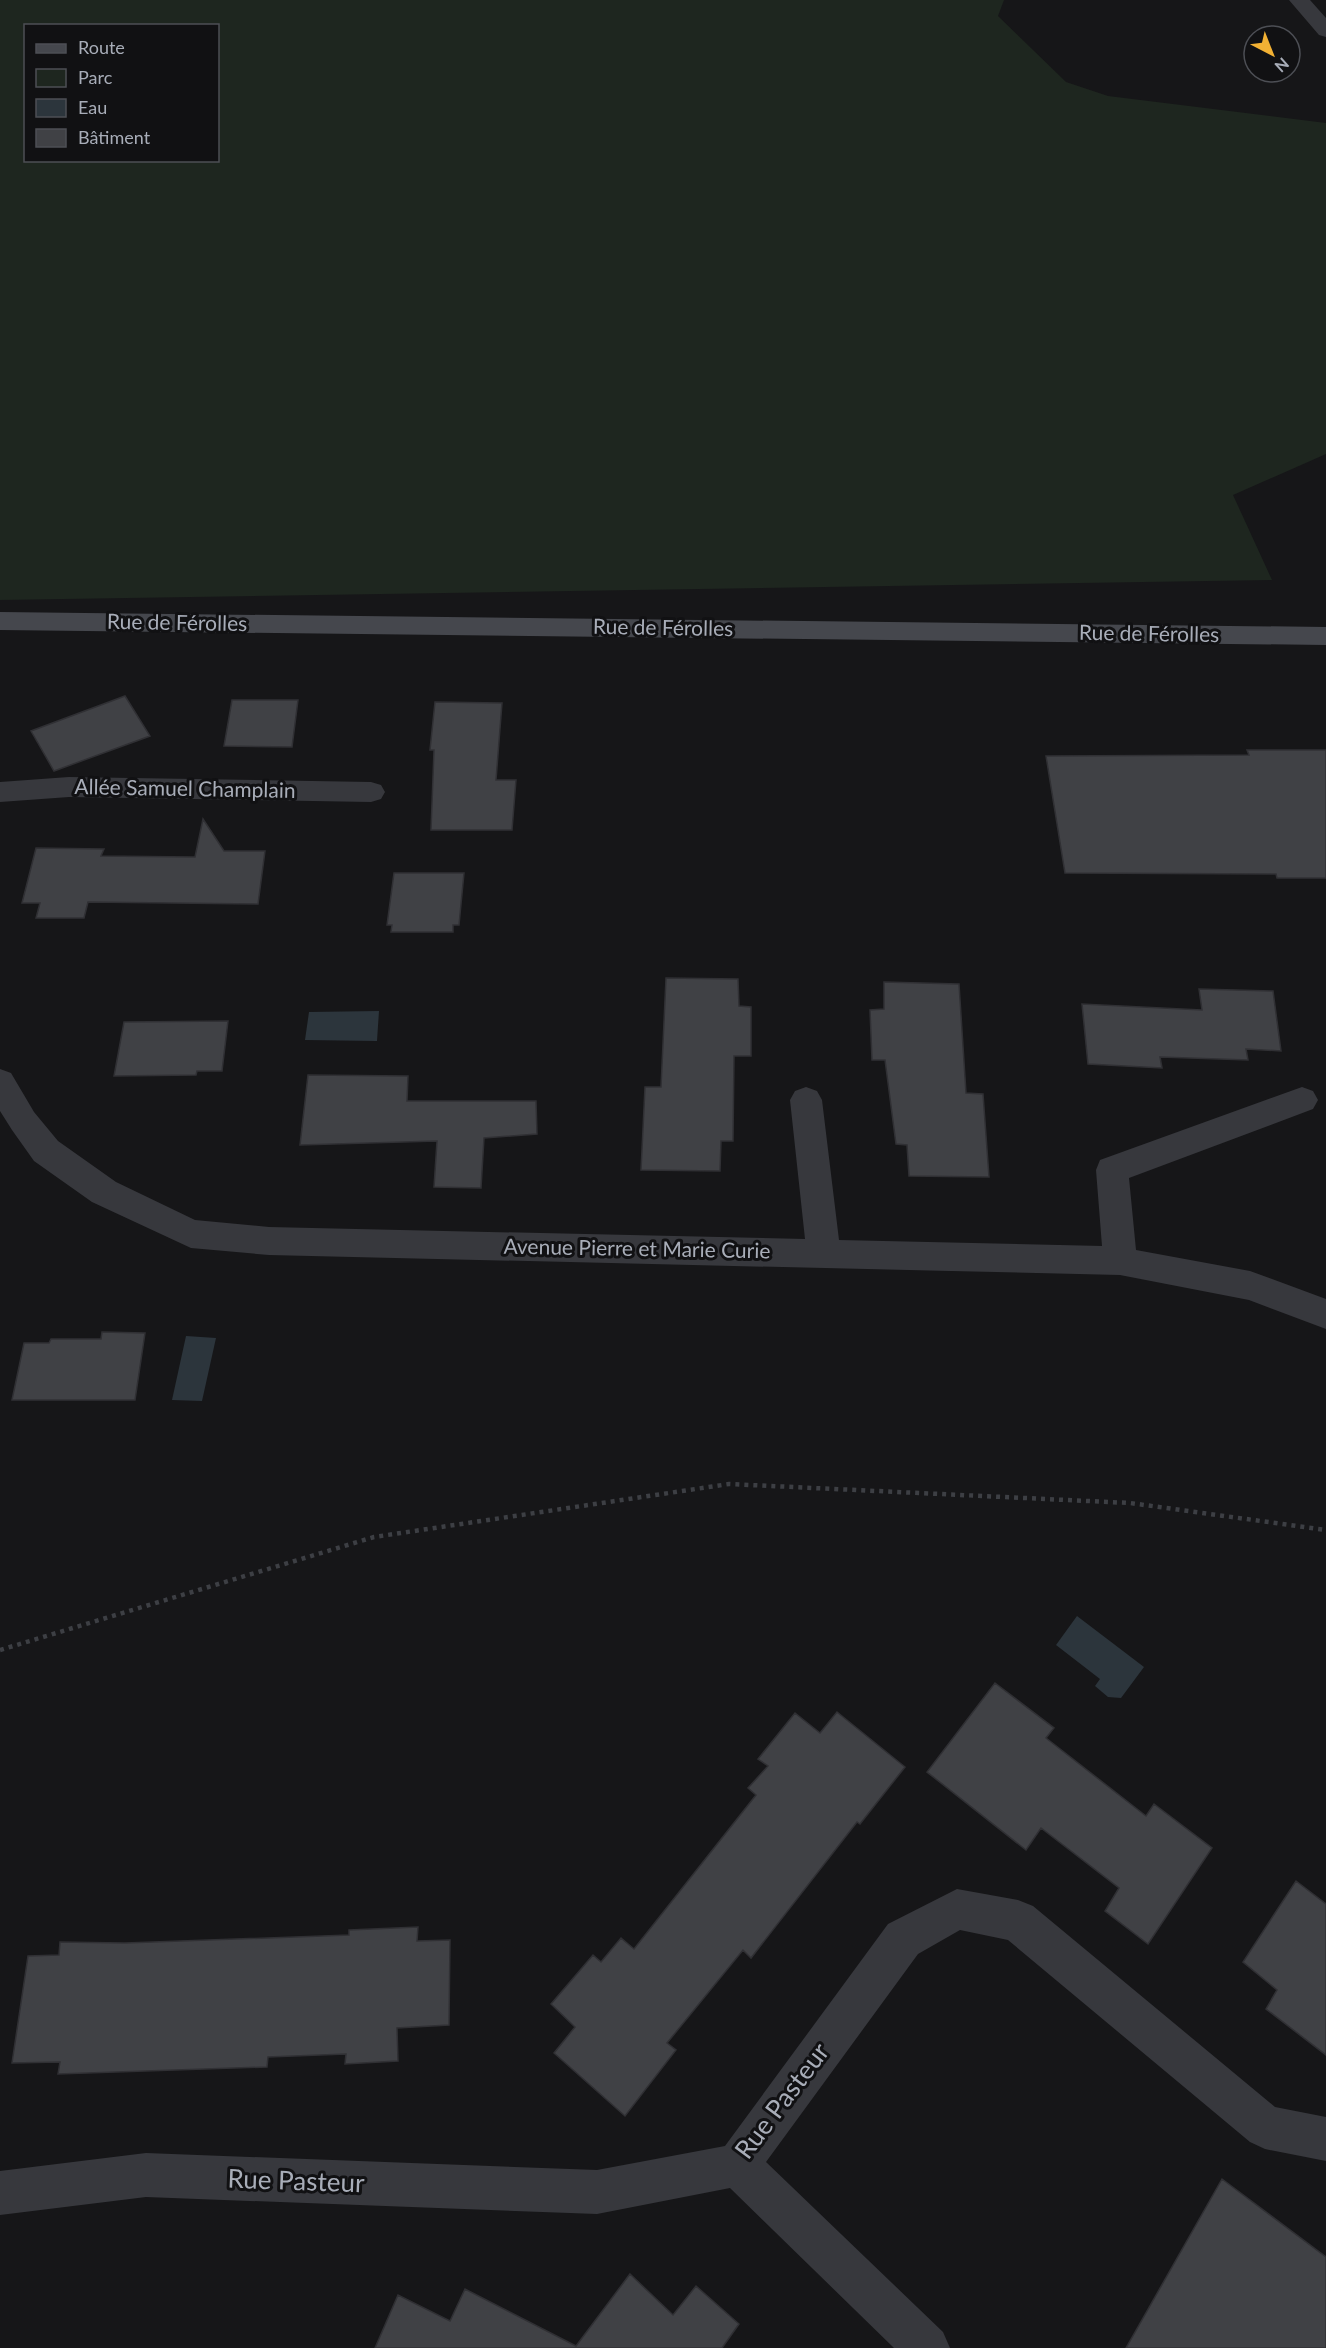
<svg xmlns="http://www.w3.org/2000/svg" width="1326" height="2348" viewBox="0 0 1326 2348" font-family="Lato,sans-serif">
<rect width="100%" height="100%" fill="#161618"/>
<path fill="#1e261f" fill-rule="evenodd" d="M0,0H1004L998,16L1066,82L1108,96L1326,123V454L1233,495L1272,580L0,600ZM26,26H218V160H26Z"/>
<path fill="#2c353c" d="M379,1011L377,1041L305,1040L309,1012Z
M186,1336L216,1338L202,1401L172,1400Z
M1077,1616L1144,1667L1121,1698L1108,1697L1095,1686L1100,1679L1056,1645Z"/>
<path fill="#404145" stroke="#303034" stroke-width="1.5" d="M125,696L150,736L54,771L31,731Z
M232,700H298L292,747L224,746Z
M435,702L502,703L496,780H516L512,830H431L434,750H430Z
M1247,750H1326V878H1277L1276,874L1065,873L1046,756L1249,755Z
M203,819L224,851H265L258,904L88,902L84,918H36L40,903H22L36,848L104,849L101,856L195,857Z
M394,873H464L459,925H453V932H391L392,925H387Z
M666,978L738,979L739,1006L751,1007V1056H734L733,1141H721L720,1171L641,1170L645,1087H661Z
M884,982L959,984L966,1093L983,1094L989,1177L909,1176L907,1145L896,1144L885,1060H872L870,1010L884,1009Z
M1199,989L1273,991L1281,1051L1246,1049L1248,1060L1160,1057L1162,1068L1088,1064L1082,1004L1202,1010Z
M228,1021L222,1071H197L196,1075L114,1076L124,1022Z
M308,1075L408,1076L407,1101H536L537,1134L484,1138L481,1188L434,1187L437,1141L300,1145Z
M102,1332L145,1333L135,1400H12L24,1343H49L51,1339H101Z
M995,1683L1054,1728L1046,1738L1146,1816L1154,1804L1212,1848L1148,1944L1105,1911L1119,1888L1041,1828L1026,1850L927,1772Z
M837,1712L905,1767L860,1824L857,1822L751,1958L743,1950L667,2043L676,2050L625,2116L554,2053L575,2027L551,2004L593,1955L601,1962L621,1938L634,1949L756,1795L748,1788L768,1766L758,1759L795,1713L820,1733Z
M1296,1881L1326,1904V2055L1266,2009L1277,1990L1243,1962Z
M418,1927L417,1941L450,1940L449,2025L397,2028L398,2061L345,2064L346,2054L268,2057L267,2067L58,2074L60,2062L12,2063L28,1956L59,1955L60,1942L125,1943L349,1935V1930Z
M1222,2179L1326,2257V2348H1126Z
M630,2274L673,2315L696,2286L739,2324L722,2348H375L398,2295L450,2321L465,2289L576,2346Z"/>
<g fill="none" stroke-linecap="round" stroke-linejoin="round">
<path stroke="#3d3f44" stroke-width="4.5" stroke-dasharray="4 5" stroke-linecap="butt" d="M0,1650L374,1537L729,1484L1130,1503L1326,1530"/>
<path fill="#37383d" fill-rule="evenodd" d="M1289,0H1310L1326,18V37L1319,35Z
M69,777L371,782L381,785L385,792L381,799L371,802L69,797L0,802V782Z
M0,1069L11,1073L34,1112L58,1141L116,1182L195,1220L269,1227L805,1239L790,1100L795,1091L806,1087L817,1091L822,1100L839,1240L1102,1246L1096,1170L1100,1160L1302,1087L1313,1091L1318,1100L1313,1109L1129,1178L1136,1250L1250,1271L1326,1299V1329L1249,1300L1120,1275L269,1255L191,1248L92,1202L34,1161L12,1130L0,1111Z
M957,1889L1018,1900L1033,1906L1275,2107L1326,2117V2161L1265,2149L1250,2142L1008,1940L960,1930L918,1954L766,2162L943,2332L950,2348H894L730,2188L597,2214L146,2197L0,2215V2171L146,2153L597,2170L725,2146L888,1924Z"/>
<path fill="#45474d" fill-rule="evenodd" d="M0,612L1326,627V645L0,630Z"/>
</g>
<g text-anchor="middle" stroke-width="6" stroke-linejoin="round" paint-order="stroke">
<g font-size="21" fill="#a8adb8" stroke="#111113">
<text transform="translate(177 623) rotate(1)" y="7">Rue de Férolles</text>
<text transform="translate(663 628) rotate(1)" y="7">Rue de Férolles</text>
<text transform="translate(1149 634) rotate(1)" y="7">Rue de Férolles</text>
<text transform="translate(185 789) rotate(1)" y="7">Allée Samuel Champlain</text>
<text transform="translate(637 1249) rotate(1)" y="7">Avenue Pierre et Marie Curie</text>
</g>
<g font-size="26" fill="#a8adb8" stroke="#111113">
<text transform="translate(782 2101) rotate(-53)" y="9">Rue Pasteur</text>
<text transform="translate(296 2181) rotate(2)" y="9">Rue Pasteur</text>
</g>
</g>
<rect x="24" y="24" width="195" height="138" fill="#111113" stroke="#4d4f55" stroke-width="1.5"/>
<rect x="36" y="44" width="30" height="9" fill="#45474d" stroke="#4d4f55" stroke-width="1.5"/>
<text x="78" y="54" font-size="18" fill="#a8adb8">Route</text>
<rect x="36" y="69" width="30" height="18" fill="#1e261f" stroke="#4d4f55" stroke-width="1.5"/>
<text x="78" y="84" font-size="18" fill="#a8adb8">Parc</text>
<rect x="36" y="99" width="30" height="18" fill="#2c353c" stroke="#4d4f55" stroke-width="1.5"/>
<text x="78" y="114" font-size="18" fill="#a8adb8">Eau</text>
<rect x="36" y="129" width="30" height="18" fill="#404145" stroke="#4d4f55" stroke-width="1.5"/>
<text x="78" y="144" font-size="18" fill="#a8adb8">Bâtiment</text>
<g transform="translate(1272 54) rotate(138)"><circle r="28" fill="#111113" stroke="#4d4f55" stroke-width="1.5"/>
<path d="M0-4.5L10 22L0 15L-10 22Z" fill="#f2b134"/>
<text y="-9" font-size="16" font-weight="bold" text-anchor="middle" fill="#a8adb8">N</text>
</g>
</svg>
